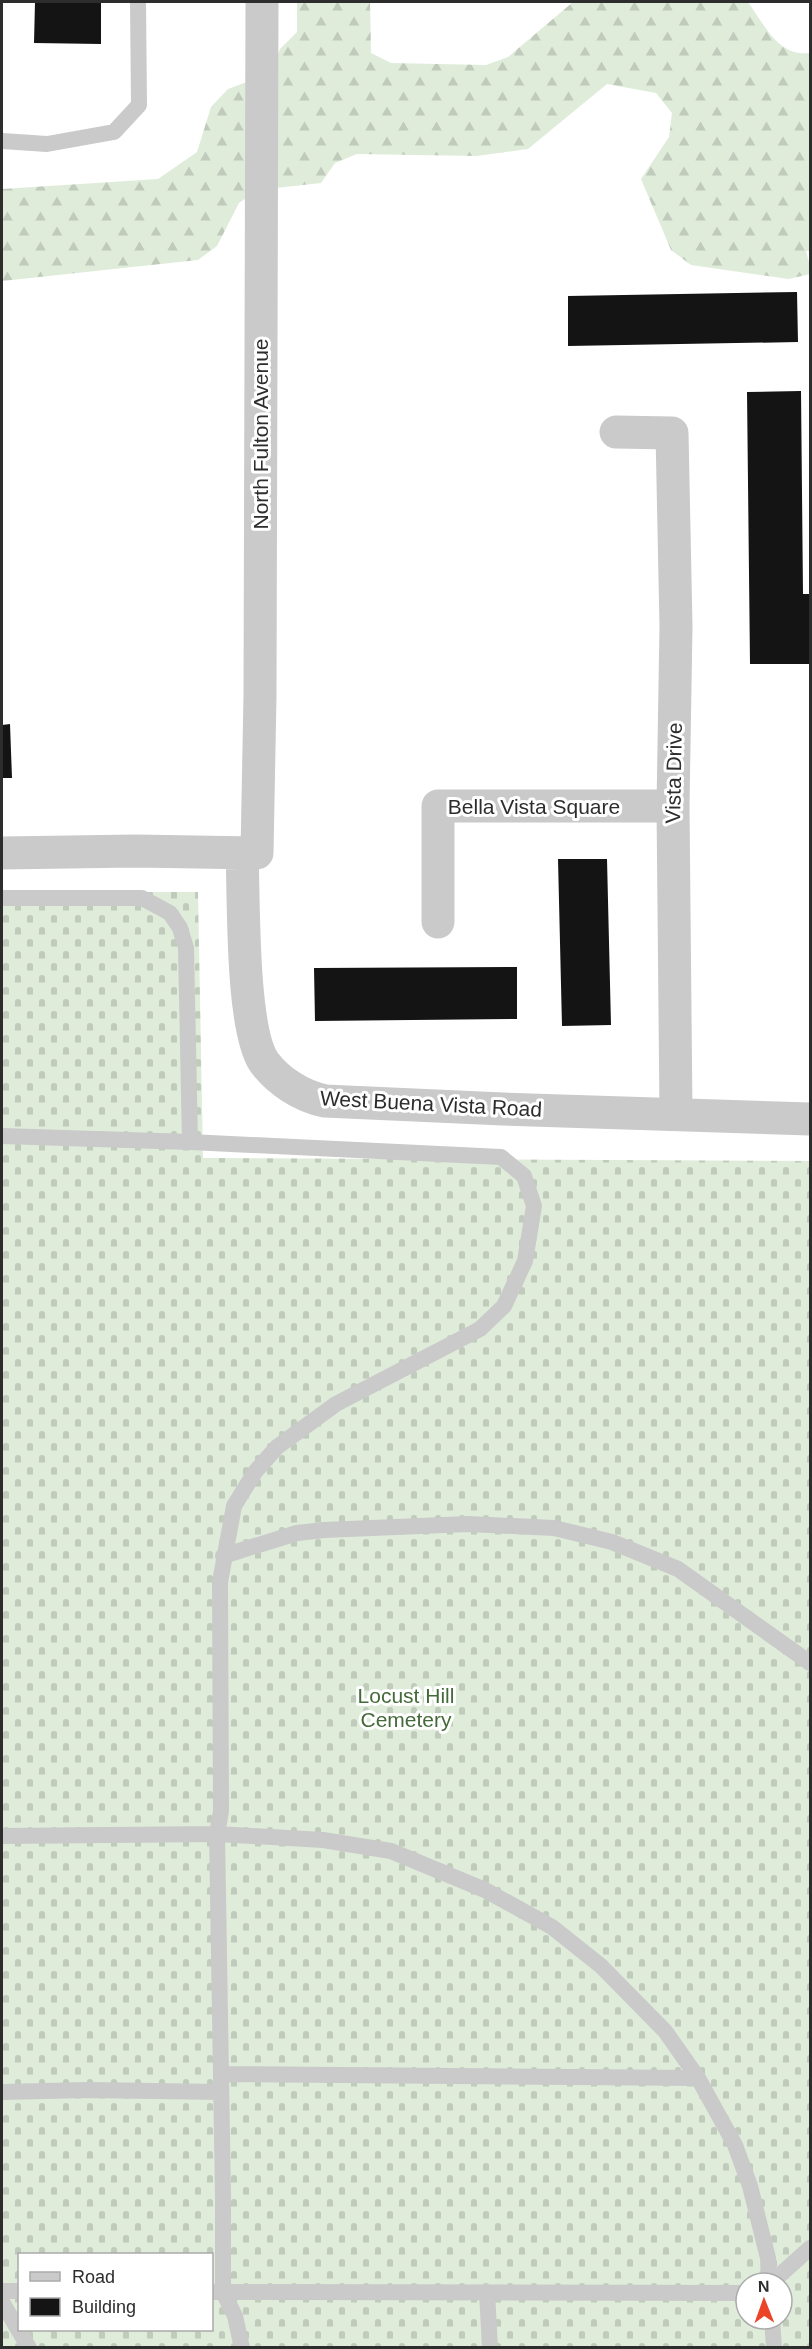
<svg xmlns="http://www.w3.org/2000/svg" width="812" height="2349" viewBox="0 0 812 2349" font-family="Helvetica,sans-serif">
<defs>
<pattern id="forest-firs" width="22" height="20" patternUnits="userSpaceOnUse" patternTransform="scale(1.5)"><rect width="22" height="20" fill="#dfecda"/><path d="M5 1l3.5 6h-7zM16 11l3.5 6h-7z" fill="#c0cbbb"/></pattern>
<pattern id="cemetery-stones" width="16" height="16" patternUnits="userSpaceOnUse" patternTransform="scale(1.5)"><rect width="16" height="16" fill="#dfecda"/><path d="M2 7V4a2 2 0 0 1 4 0v3zM10 15v-3a2 2 0 0 1 4 0v3z" fill="#c0cbbb"/></pattern>
</defs>
<rect width="100%" height="100%" fill="#fff"/>
<path fill="url(#forest-firs)" d="M297,2H370L371,53L391,63L486,65L508,57L573,2H748C764,24 778,57 810,53V251H806L810,266V274L789,279L691,265L671,250L641,179L669,137L672,113L656,93L607,84L528,149L476,156L357,154L335,163L321,183L258,190L239,203L217,246L198,260L2,281V189L158,179L197,152L211,107L228,89L271,73L280,49L297,32Z"/>
<path fill="url(#cemetery-stones)" fill-rule="evenodd" d="M2,892H198L203,1158L810,1161V2347H2ZM20,2254H212V2330H20ZM746,2283H782V2319H746Z"/>
<path fill="#141414" d="M35,2H101V44L34,43Z
M797,292L798,342L568,346V296Z
M801,391L803,594H810V664H750L747,392Z
M10,724L12,778H2V725Z
M558,859H607L611,1025L562,1026Z
M517,967V1019L315,1021L314,968Z"/>
<g fill="none" stroke-linecap="round" stroke-linejoin="round">
<path stroke="#cacaca" stroke-width="16" d="M2,141L47,144L114,132L139,105L138,2
M2,898H142L170,913L180,928L186,948L190,1142
M2,1136L190,1142L501,1157L524,1176L534,1206L525,1261L504,1306L480,1329L336,1404L277,1447L255,1472L234,1506L220,1582L221,1811L217,1834L223,2196V2292L235,2316L242,2348
M223,1556L297,1533L324,1530L468,1524L554,1528L612,1542L678,1569L810,1663
M2,1836L217,1834L323,1840L391,1851L485,1890L552,1927L601,1966L665,2031L698,2078L735,2145L750,2186L768,2258L769,2283
M221,2074L698,2078
M2,2092L87,2090L221,2092
M771,2283L810,2248
M2,2291H20
M215,2292L746,2293
M487,2292L490,2348
M2,2302L29,2348
M772,2319L774,2348"/>
<path stroke="#cacaca" stroke-width="33" d="M616,432L672,433L676,626L673,806L676,1114
M2,853L136,851L257,853L260,695L262,2
M242,853C244,898 241,1028 264,1062C278,1081 301,1096 325,1101L503,1109L810,1119
M438,922V806H673"/>
</g>
<g text-anchor="middle" stroke-width="6" stroke-linejoin="round" paint-order="stroke">
<g font-size="21" fill="#2d2d2d" stroke="#fff">
<text transform="translate(261 434) rotate(-90)" y="7">North Fulton Avenue</text>
<text transform="translate(674 773) rotate(-89)" y="7">Vista Drive</text>
<text x="534" y="814">Bella Vista Square</text>
<text transform="translate(431 1104) rotate(3)" y="7">West Buena Vista Road</text>
</g>
<g font-size="21" fill="#456a39" stroke="#fff">
<text x="406" y="1703">Locust Hill<tspan x="406" dy="24">Cemetery</tspan></text>
</g>
</g>
<rect width="812" height="2349" fill="none" stroke="#2d2d2d" stroke-width="6"/>
<rect x="18" y="2253" width="195" height="78" fill="#ffffff" stroke="#ababab" stroke-width="1.5"/>
<rect x="30" y="2272" width="30" height="9" fill="#cacaca" stroke="#ababab" stroke-width="1.5"/>
<text x="72" y="2283" font-size="18" fill="#2d2d2d">Road</text>
<rect x="30" y="2298" width="30" height="18" fill="#141414" stroke="#ababab" stroke-width="1.5"/>
<text x="72" y="2313" font-size="18" fill="#2d2d2d">Building</text>
<g transform="translate(764 2301) rotate(359)"><circle r="28" fill="#ffffff" stroke="#ababab" stroke-width="1.5"/>
<path d="M0-4.5L10 22L0 15L-10 22Z" fill="#ec4427"/>
<text y="-9" font-size="16" font-weight="bold" text-anchor="middle" fill="#2d2d2d">N</text>
</g>
</svg>
